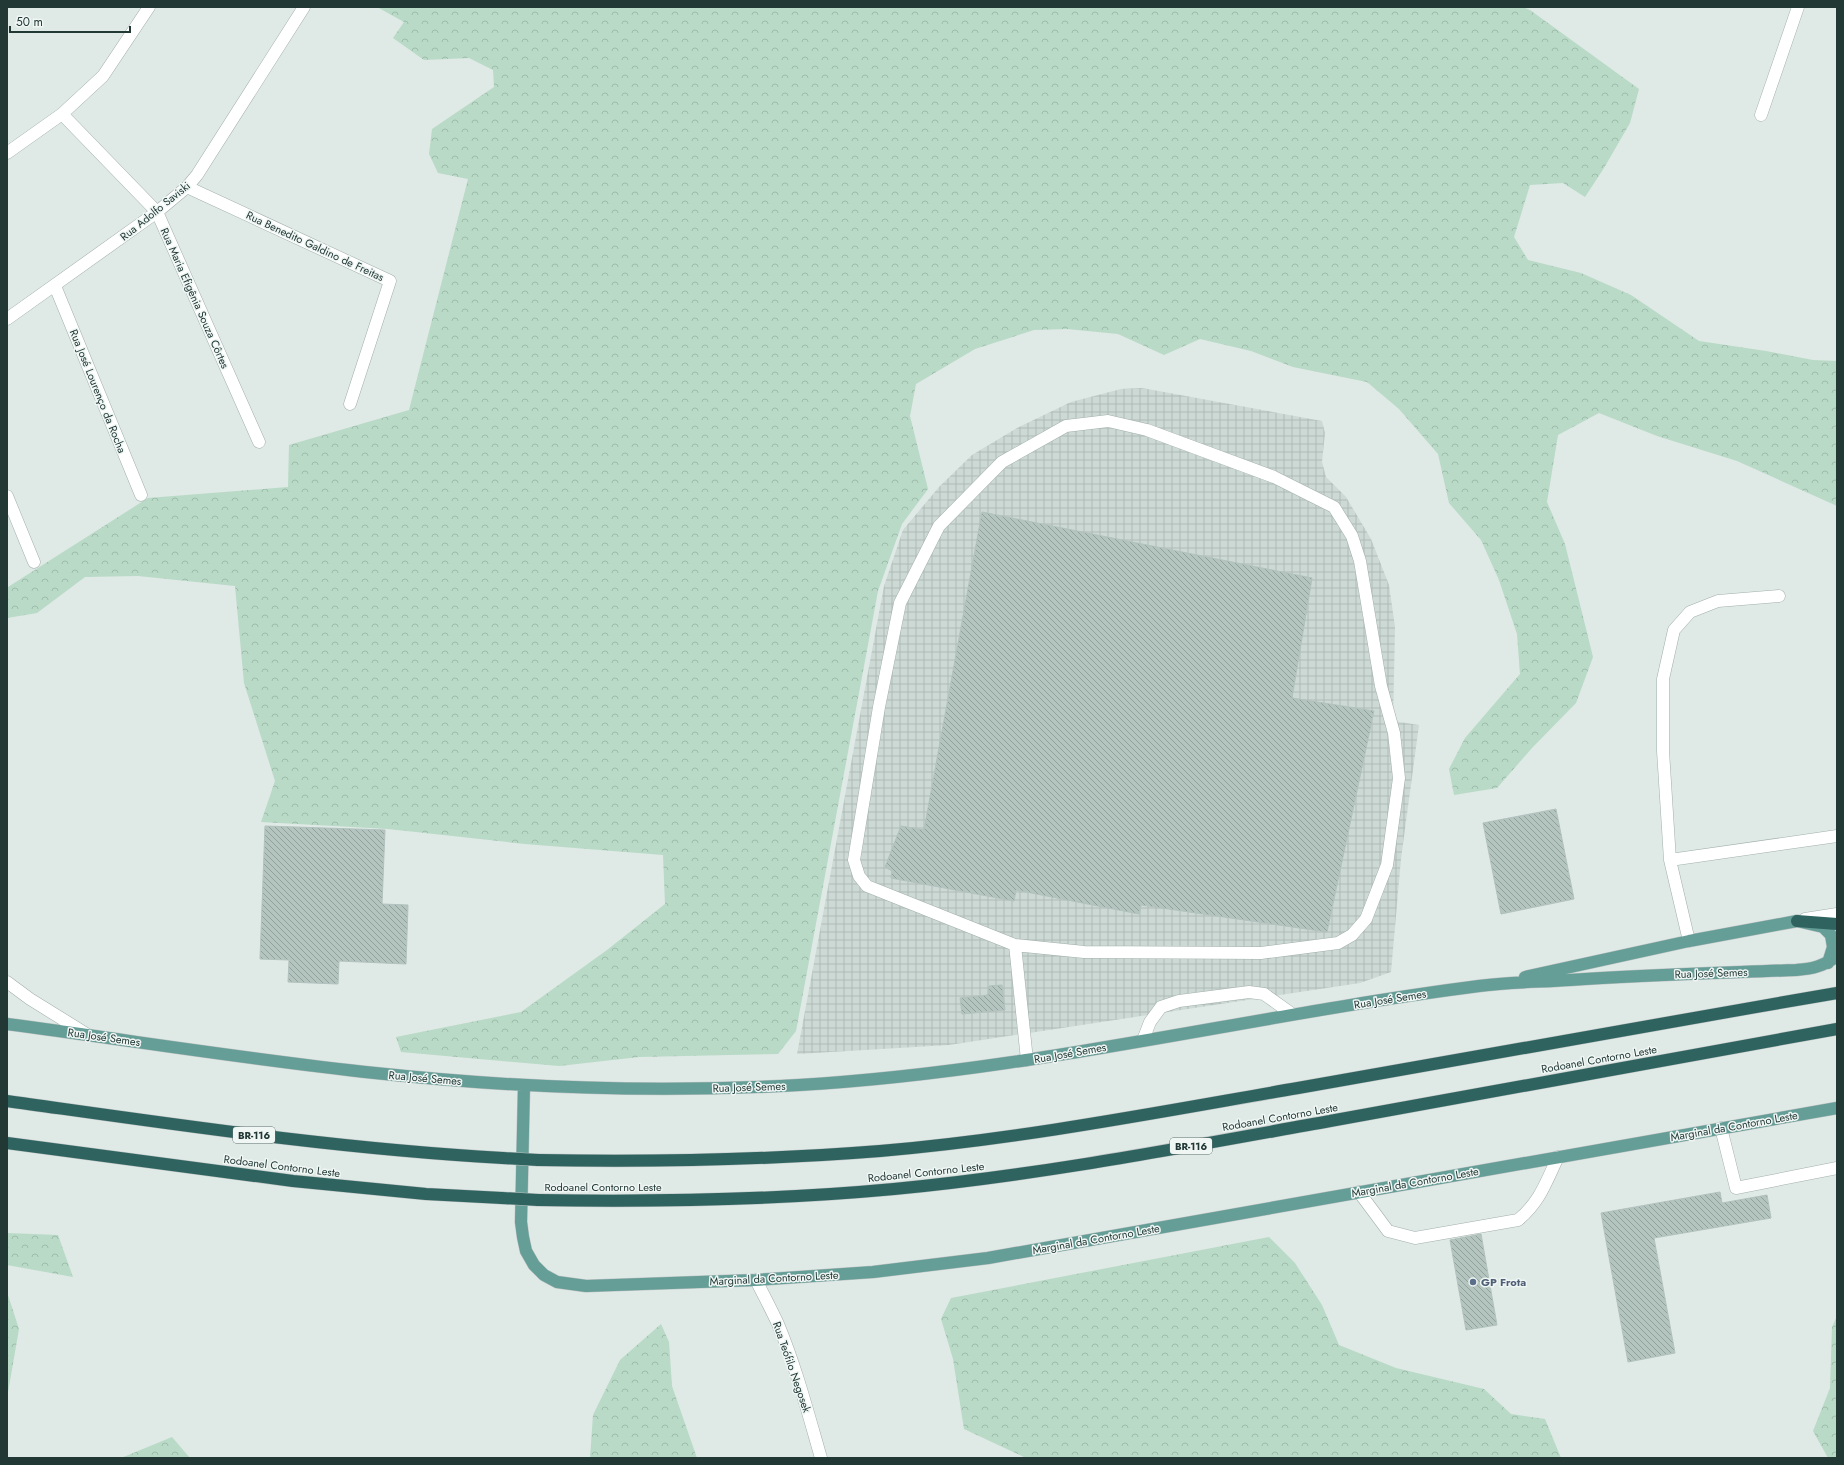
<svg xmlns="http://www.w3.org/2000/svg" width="1844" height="1465" viewBox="0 0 1844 1465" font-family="Jost,sans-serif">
<defs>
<pattern id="industrial-grid" width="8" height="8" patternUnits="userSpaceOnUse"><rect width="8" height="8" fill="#cdd9d5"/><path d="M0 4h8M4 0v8" fill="none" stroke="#b0bbb7"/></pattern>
<pattern id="forest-crowns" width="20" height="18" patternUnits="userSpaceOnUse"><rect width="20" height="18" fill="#b8dac6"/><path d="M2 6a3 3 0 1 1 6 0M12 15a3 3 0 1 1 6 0" fill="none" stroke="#9ebcab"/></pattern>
<pattern id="building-back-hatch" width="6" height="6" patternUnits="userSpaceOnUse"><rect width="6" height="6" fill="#b4c4bf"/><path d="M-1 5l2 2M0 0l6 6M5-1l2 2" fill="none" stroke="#92a09c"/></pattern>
</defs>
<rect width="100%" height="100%" fill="#dfe9e6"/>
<path fill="url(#industrial-grid)" d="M1142,388L1322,421L1325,433L1322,462L1326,477L1346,497L1371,539L1389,585L1395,627L1393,721L1419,725L1401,859L1391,972L1360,983L949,1045L797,1054L884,586L903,530L939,487L972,455L1017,428L1071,402L1121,389Z"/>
<path fill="url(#forest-crowns)" d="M377,7H1523L1530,10L1639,89L1630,123L1604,168L1585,197L1563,183L1530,185L1514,237L1528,260L1581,273L1631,295L1699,341L1766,351L1813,360L1837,361V506L1737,461L1657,436L1599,413L1558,435L1547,502L1565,544L1593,657L1576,703L1532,748L1497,788L1454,795L1449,769L1465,738L1520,674L1517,634L1499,580L1481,540L1449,503L1438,454L1399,409L1367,382L1293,367L1251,351L1200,339L1164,355L1118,334L1067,329L1034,330L975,349L916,384L910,416L928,489L902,524L878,591L796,1031L778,1054L639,1057L559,1066L401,1052L396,1037L521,1012L607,950L665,904L663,855L525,844L388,829L261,822L275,781L244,683L235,586L138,576L85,577L37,613L7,618L8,587L148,498L288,487L289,445L409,410L468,179L438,173L429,154L432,129L494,87L493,70L469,58L424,60L393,38L404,22Z
M7,1233L58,1235L73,1277L7,1265Z
M1269,1237L1295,1263L1322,1305L1339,1345L1396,1368L1484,1389L1511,1414L1545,1419L1561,1458H1026L964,1429L953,1359L941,1319L951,1298Z
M7,1292L19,1329L7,1398Z
M1837,1316V1458H1828L1813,1431L1830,1388L1832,1327Z
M661,1324L669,1342L672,1386L697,1458H590L593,1415L620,1360Z
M172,1437L190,1458H121Z"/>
<path fill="url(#building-back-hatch)" stroke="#b2c2be" d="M982,512L1312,578L1292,698L1374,711L1327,932L1141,905L1139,914L1016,890L1014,901L891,878L892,871L885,867L901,826L924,830Z
M1556,809L1574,899L1501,914L1483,823Z
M265,826L385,830L382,904L408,905L406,964L339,961L338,984L288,982L289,960L260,959Z
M1002,985L1005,1010L962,1014L960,998L988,995L989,986Z
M1720,1192L1722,1203L1767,1195L1771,1218L1654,1238L1675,1353L1628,1362L1601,1213Z
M1481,1234L1497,1325L1466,1330L1450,1240Z"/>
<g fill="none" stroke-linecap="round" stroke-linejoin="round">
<g stroke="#a2b0ad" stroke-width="13">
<path id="minor" d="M62,114L157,212L259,442
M1761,115L1798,7
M7,153L62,114L103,76L149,7
M187,187L390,281L350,404
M55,286L141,495
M7,319L157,212L187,187L197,175L304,7
M1108,421L1147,430L1274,477L1334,507L1352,536L1360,561L1381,686L1394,733L1399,778L1387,865L1366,919L1352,935L1338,943L1261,953L1084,952L1015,945L867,886L859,876L854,860L879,707L900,603L939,526L1002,462L1066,426Z
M7,496L34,562
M1670,860L1837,836
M1805,919L1837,914
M1689,941L1670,860L1663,751V679L1674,630L1690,612L1718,601L1779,596
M1015,945L1027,1060
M7,982L30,999L88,1035
M1143,1040L1150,1022L1161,1007L1179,1001L1249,992L1264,994L1292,1014
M1721,1128L1736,1188L1837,1168
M1359,1192L1388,1231L1415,1238L1518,1220C1540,1202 1546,1182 1558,1157
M756,1280C763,1294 771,1309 778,1324C796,1367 808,1413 821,1458"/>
</g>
<g stroke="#bcc3c2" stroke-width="13">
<path id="major" d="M1525,977L1689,941L1797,921L1823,927L1831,935L1833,947L1828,963
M7,1024C129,1040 252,1060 375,1073C516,1088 658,1093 799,1085C1028,1072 1252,1015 1479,986C1509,982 1540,982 1570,980C1645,975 1720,973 1796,970C1812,969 1824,966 1837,956
M524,1085L521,1222L523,1237L526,1251L534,1265L544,1275L557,1282L586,1286L756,1280L873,1272L988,1258L1837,1108"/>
</g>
<g stroke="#bcc3c2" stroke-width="13">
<path id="highway" d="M1797,921L1837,924
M7,1101C172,1124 337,1149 503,1158
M7,1143L293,1181L426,1194L502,1198
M538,1160C652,1162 766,1160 880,1151C1021,1139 1159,1112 1298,1088C1477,1056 1657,1024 1837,993
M538,1200C656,1202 776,1200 894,1189C1041,1175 1185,1147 1330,1121C1499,1090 1668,1059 1837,1029"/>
</g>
<use href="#minor" stroke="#fff" stroke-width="12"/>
<use href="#major" stroke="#659d97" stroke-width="12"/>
<use href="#highway" stroke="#2f6360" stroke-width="12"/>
<g stroke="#bcc3c2" stroke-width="13" stroke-linecap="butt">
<path id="highway-bridge" d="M503,1158L538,1160
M502,1198L538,1200"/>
</g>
<use href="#highway-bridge" stroke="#2f6360" stroke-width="12"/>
</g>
<circle fill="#5c6f8a" stroke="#eff6f4" stroke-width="1.5" cx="1473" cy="1282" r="4"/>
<g text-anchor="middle" stroke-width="3" stroke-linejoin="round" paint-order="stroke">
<g fill="#eff6f4" stroke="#5f716e" stroke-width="1">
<rect x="233" y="1127" width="42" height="16" rx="3"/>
<rect x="1170" y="1138" width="42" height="16" rx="3"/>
</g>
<g font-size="10" font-weight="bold" fill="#213835">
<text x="254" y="1139">BR-116</text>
<text x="1191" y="1150">BR-116</text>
</g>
<g font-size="11" fill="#213835" stroke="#eff6f4">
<text transform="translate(155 211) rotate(-39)" y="4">Rua Adolfo Saviski</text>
<text transform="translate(315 246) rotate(25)" y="4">Rua Benedito Galdino de Freitas</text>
<text transform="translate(195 298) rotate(66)" y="4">Rua Maria Efigênia Souza Côrtes</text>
<text transform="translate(98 391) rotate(68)" y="4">Rua José Lourenço da Rocha</text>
<text transform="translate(1711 973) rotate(-2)" y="4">Rua José Semes</text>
<text transform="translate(1390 999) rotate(-9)" y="4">Rua José Semes</text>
<text transform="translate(104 1037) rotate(8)" y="4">Rua José Semes</text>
<text transform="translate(1070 1053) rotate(-10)" y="4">Rua José Semes</text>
<text transform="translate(1599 1059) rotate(-10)" y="4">Rodoanel Contorno Leste</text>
<text transform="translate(425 1078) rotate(5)" y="4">Rua José Semes</text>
<text transform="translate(749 1087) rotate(-2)" y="4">Rua José Semes</text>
<text transform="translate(1280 1117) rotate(-10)" y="4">Rodoanel Contorno Leste</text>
<text transform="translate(1734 1126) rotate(-10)" y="4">Marginal da Contorno Leste</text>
<text transform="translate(282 1166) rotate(7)" y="4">Rodoanel Contorno Leste</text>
<text transform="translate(926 1172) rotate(-6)" y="4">Rodoanel Contorno Leste</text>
<text transform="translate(1415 1182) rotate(-10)" y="4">Marginal da Contorno Leste</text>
<text x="603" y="1191">Rodoanel Contorno Leste</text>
<text transform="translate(1096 1239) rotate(-10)" y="4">Marginal da Contorno Leste</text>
<text transform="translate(774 1278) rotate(-3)" y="4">Marginal da Contorno Leste</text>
<text transform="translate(792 1367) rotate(71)" y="4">Rua Teófilo Negosek</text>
</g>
<g font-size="11" font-weight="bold" fill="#4e5e75" stroke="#eff6f4" text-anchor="start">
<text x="1481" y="1286">GP Frota</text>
</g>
</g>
<rect width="1844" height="1465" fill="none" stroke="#213835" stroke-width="16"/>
<path d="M10 26v6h120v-6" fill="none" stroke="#213835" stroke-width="2"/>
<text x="16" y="26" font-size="12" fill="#213835" stroke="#eff6f4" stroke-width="3" paint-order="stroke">50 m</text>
</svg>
